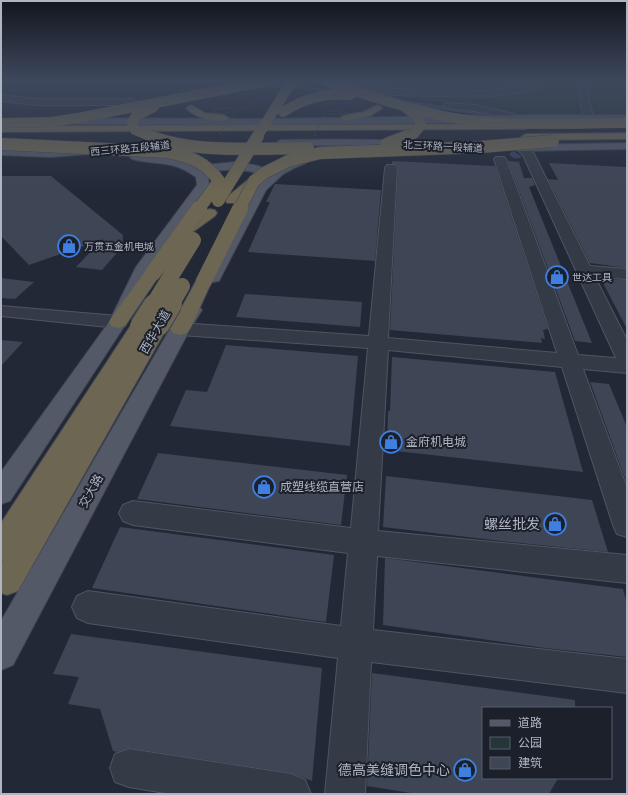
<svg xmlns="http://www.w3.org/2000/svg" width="628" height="795" viewBox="0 0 628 795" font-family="Cabin,'Noto Sans SC',sans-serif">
<rect width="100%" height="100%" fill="#222836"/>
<path fill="#253538" d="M343,81H627V114H529L407,98Z"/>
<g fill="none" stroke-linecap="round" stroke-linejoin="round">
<path fill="#39435f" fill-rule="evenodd" d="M261,82L352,91L355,93L352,95L259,85V83Z
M402,100L479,111L487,117L483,119L477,115L400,103V101Z
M513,151L521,156L520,158C516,159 511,158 509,154Z"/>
</g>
<path fill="#3e4656" d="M392,161L495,166L548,329L543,330L545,339L541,338L542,343L390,330L398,168L396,164H392Z
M508,161L519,162L524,178H532L535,185L529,187L592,343L575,341Z
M549,163L627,167V268L590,263L548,179L558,180Z
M1,176H51L123,235L122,247L102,270L76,267L103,239L29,265L1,236Z
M275,184L381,190L375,261L248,252L270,202H266Z
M1,278L34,282L15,299L1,298Z
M601,279L627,280V329Z
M245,294L362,302L360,327L236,317Z
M1,340L23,342L1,366Z
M226,345L358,356L350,446L170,426L186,390L207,392Z
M392,357L555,372L583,472L387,450L388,411H390Z
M590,382L609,384L627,427V484Z
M158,453L347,475L341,525L137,499Z
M386,476L592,500L608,552L501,541L383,527Z
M120,527L334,555L326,622L92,588Z
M385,558L623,589L627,604V657L545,648L383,625Z
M71,634L322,668L312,781L291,773L129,748L117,752L113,751L100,709L68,704L79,677L53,674Z
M372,673L575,700V708H483V778H558L549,794H417L367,786Z"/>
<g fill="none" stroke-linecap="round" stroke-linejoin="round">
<g stroke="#505562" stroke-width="2">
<path id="minor" d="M351,81H364L393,89L484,91L530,86L538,81H548L532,91L484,97L392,95L352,83Z
M577,81H585C591,93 587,107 595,118L593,120H587C578,108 582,94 577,81Z
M1,95L36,99H133L138,102L133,105H36L1,101Z
M448,103L475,105L523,116L525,118L520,121L475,111L445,108L443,106L445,104Z
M522,145L526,146L534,154L590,266L627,269V279L595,277L627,340V373L583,369L627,488V537L617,534L613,525L562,367L388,350L378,531L627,555V583L377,556L373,630L627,659V693L371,662L365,794H325L338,658L88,623L77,618L72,607L77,596L88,591L341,626L348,553L133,525L123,521L119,513L123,505L133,501L351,528L368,348L180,335L173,333L170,329L173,325L180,323L369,336L385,168L387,165H395L397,168L388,338L557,353L494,159L496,157H504L506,159L578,355L616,358L523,155L516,148Z
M1,306L118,316L125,318L127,322L125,326L118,328L1,316Z
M129,749L291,774L305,780L311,794H171L129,787L115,782L110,768L115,754Z"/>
</g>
<g stroke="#3f4350" stroke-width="2">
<path id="major" d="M520,115H627V121L257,125L58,124L53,121L58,118L257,119Z
M282,140C300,140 409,137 415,145L410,148L376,146L278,145L277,143L278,141Z
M188,141L193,144L192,146L51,157L1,155V149L51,151Z
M627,143V149L518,151L512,148L518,145Z
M136,154L170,157L195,166L235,162L254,165L273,170C282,164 295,156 306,159L308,161L306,163L294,168L283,174L266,190L221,277L219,281L213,282L207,281L205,277L254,189L266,176C246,168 225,169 204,172L208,176L209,185L152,267L127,322L10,501L1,504V472L109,322L136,267L197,185L196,177C171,159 158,166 132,159L130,157L132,155Z
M193,305L199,306L202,310L190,329L13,665L1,670V621L170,329L187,306Z"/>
</g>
<g stroke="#404552" stroke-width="2">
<path id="highway" d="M191,105L205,113L224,115L229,118C221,126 193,117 186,108Z
M378,105L383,108L370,116L345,121L340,118L345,115L363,112Z
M522,124L526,125L527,127L526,129L1,132V126Z
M627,133V139L526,140L521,137L526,134Z
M254,177L258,178L260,181L258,184L237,203H227L225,200L227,197L250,178Z
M210,209L215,210L217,213L215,216L186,237L181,238L176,237L174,234L176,231L205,210Z
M153,268L159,269L161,273L125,326L118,328L111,326L109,322L111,318L147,269Z
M204,276L210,277L212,281L190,329L187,333L180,335L173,333L170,329L196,281L198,277Z
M140,320L147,322L149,326L147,331L152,322L159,320L166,322L168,326L18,591L7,595L1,593V563L3,560L1,561V523L133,322Z"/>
</g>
<path stroke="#415055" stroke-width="1" stroke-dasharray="1.5 1.5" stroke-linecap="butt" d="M235,111L266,97"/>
<use href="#minor" fill="#353a47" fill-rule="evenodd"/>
<use href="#major" fill="#535967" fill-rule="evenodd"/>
<use href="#highway" fill="#6c6653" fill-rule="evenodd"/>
<g stroke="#404552" stroke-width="10" stroke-linecap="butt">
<path id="highway-bridge-far3" d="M327,81L338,86C376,97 414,111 453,118C511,127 569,123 627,123
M403,106L417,116L421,125L414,134L404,137
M283,112C305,98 324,93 350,95
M1,123L51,122L78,118L268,81
M152,137L135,130L132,122L136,116L154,107
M257,137L292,81"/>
</g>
<g stroke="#404552" stroke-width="13" stroke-linecap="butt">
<path id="highway-bridge-far2" d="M150,136C195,154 260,148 308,148
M2,144L167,152C189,156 206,162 219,181L198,210
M386,144L407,136
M218,201L258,136
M239,210L254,181L264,173L288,161L320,153L481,147L553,141"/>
</g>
<g stroke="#404552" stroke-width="16" stroke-linecap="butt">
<path id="highway-bridge-far1" d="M153,273L199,209
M204,281L240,209
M153,305L193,240
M171,305L182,286"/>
</g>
<g stroke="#404552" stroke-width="22" stroke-linecap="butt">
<path id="highway-bridge" d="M140,326L154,304
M159,326L172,304"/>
</g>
<path stroke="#415055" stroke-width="1" stroke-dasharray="1.5 1.5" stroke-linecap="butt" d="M219,134L237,111L230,108L215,110L214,112L221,114L234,111
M314,136L326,112L338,110L348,113V115L328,114"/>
<use href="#highway-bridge-far3" stroke="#6c6653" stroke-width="10"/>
<use href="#highway-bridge-far2" stroke="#6c6653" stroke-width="12"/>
<use href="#highway-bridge-far1" stroke="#6c6653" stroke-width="16"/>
<use href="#highway-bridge" stroke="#6c6653" stroke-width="20"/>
</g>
<linearGradient id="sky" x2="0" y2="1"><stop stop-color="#13161e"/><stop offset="0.42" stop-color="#3e485d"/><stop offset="1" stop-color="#3e485d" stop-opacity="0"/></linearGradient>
<rect width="628" height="192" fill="url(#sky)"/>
<defs>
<g id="shop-ring" transform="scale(1.15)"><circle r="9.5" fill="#1b202b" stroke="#3f7fe0" stroke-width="1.5"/><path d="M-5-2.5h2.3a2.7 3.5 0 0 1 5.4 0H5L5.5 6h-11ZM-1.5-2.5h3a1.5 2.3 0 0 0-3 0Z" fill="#3f7fe0"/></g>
</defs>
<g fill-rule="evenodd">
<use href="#shop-ring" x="69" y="246"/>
<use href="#shop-ring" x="557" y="277"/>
<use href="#shop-ring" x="391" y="442"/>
<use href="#shop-ring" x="264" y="487"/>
<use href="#shop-ring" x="555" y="524"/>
<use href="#shop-ring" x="465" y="770"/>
</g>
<g text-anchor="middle" stroke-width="4" stroke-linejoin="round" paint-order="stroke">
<g font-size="10" fill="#b0b5c3" stroke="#1b202b">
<text transform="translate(443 146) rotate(3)" y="4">北三环路一段辅道</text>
<text transform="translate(130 148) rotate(-5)" y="4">西三环路五段辅道</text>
</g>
<g font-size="10" fill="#b0b5c3" stroke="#1b202b" text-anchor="start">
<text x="84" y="250">万贯五金机电城</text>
<text x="572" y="281">世达工具</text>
</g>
<g font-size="12" fill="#b0b5c3" stroke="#1b202b">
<text transform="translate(155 332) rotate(-60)" y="4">西华大道</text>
<text transform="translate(91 491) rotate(-61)" y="4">交大路</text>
</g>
<g font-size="12" fill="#b0b5c3" stroke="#1b202b" text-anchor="start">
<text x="406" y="446">金府机电城</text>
<text x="280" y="491">成塑线缆直营店</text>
</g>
<g font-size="14" fill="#b0b5c3" stroke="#1b202b" text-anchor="end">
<text x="540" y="529">螺丝批发</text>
<text x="450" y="775">德高美缝调色中心</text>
</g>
</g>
<rect width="628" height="795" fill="none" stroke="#b0b5c3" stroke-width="4"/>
<rect x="482" y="707" width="130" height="72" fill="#1b202b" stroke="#575c68"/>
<rect x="490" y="720" width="20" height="6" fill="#535967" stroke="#575c68"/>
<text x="518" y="727" font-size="12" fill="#b0b5c3">道路</text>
<rect x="490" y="737" width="20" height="12" fill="#253538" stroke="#575c68"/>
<text x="518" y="747" font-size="12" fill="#b0b5c3">公园</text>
<rect x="490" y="757" width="20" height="12" fill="#3e4656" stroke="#575c68"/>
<text x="518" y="767" font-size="12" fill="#b0b5c3">建筑</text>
</svg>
